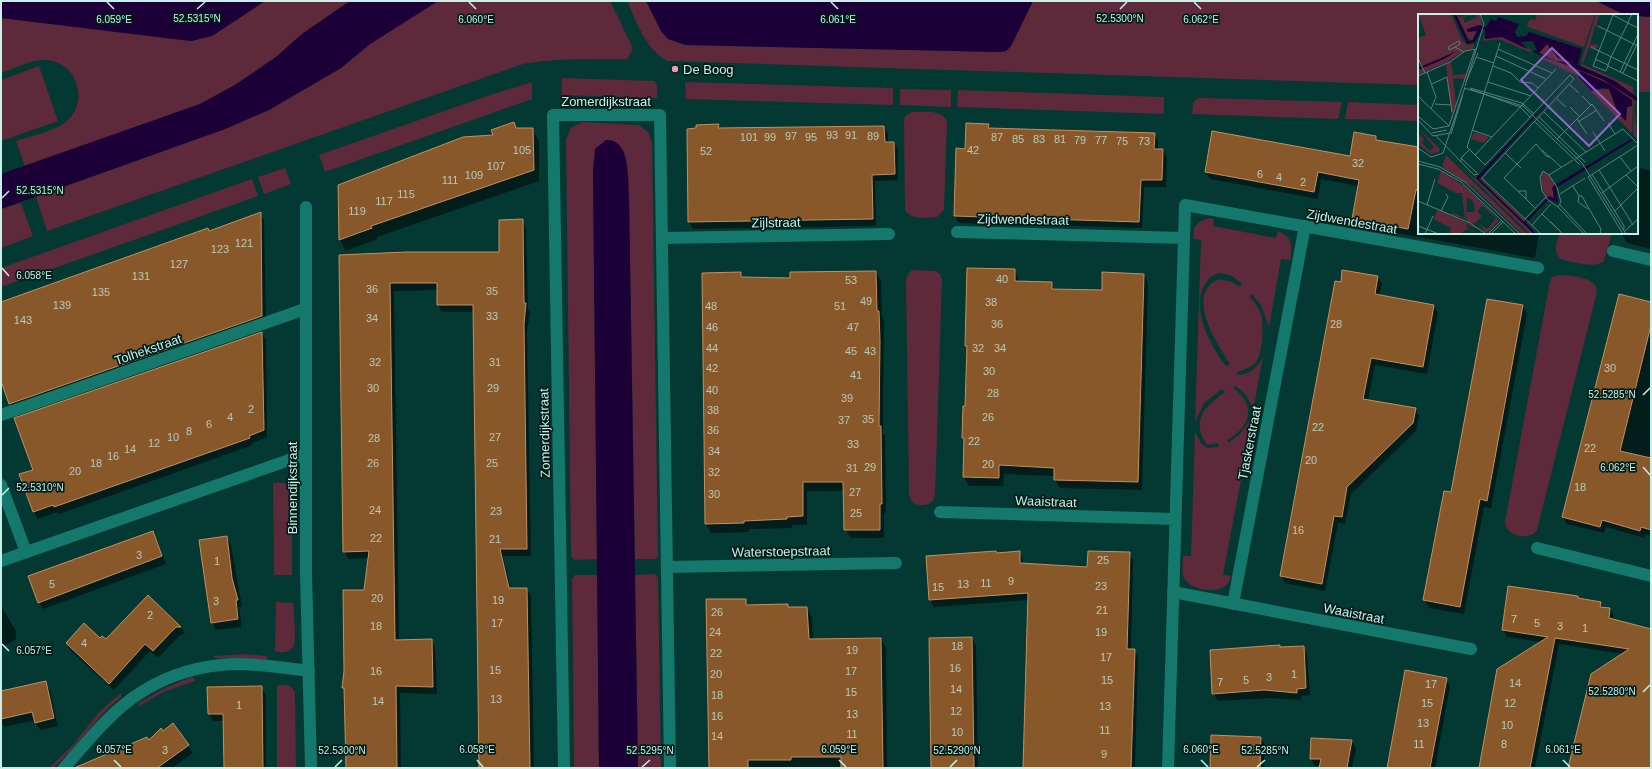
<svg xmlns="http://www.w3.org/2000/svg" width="1652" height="769" viewBox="0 0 1652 769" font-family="Arial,sans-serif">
<rect width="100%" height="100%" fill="#043832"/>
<path fill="#5e293a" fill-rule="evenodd" d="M265,1H350L302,34L276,57L235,85L200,104L25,167L16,141C31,136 55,131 67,121C90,100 76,61 45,60C31,59 14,69 1,73V18L191,41L212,36Z
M438,1H610L632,46V51L627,59C592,59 558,58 523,64L47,231L36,197L225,129L269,110L341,68L370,44Z
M627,1H646L661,31L668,39L686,45L1000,52L1006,51L1011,46L1033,1H1596L1613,9L1630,15H1419V85L668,61C645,50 637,22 627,1Z
M1637,16L1651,17V92H1637Z
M39,66L58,121L1,141V80Z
M562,78L654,81L657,85V98L562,95Z
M532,82V99L325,172L319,155L487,96Z
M685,82L893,88V105L686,99Z
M900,89L951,90V107L900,105Z
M958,90L1164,97V114L957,107Z
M1199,98H1206L1342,102L1338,119L1192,114L1193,102Z
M1348,102L1419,105V121L1345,119Z
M912,112C923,112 942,109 947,121L944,210L937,217C927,218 910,220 905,210L904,120L905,116Z
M582,122L639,125L649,133L652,143L658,556L655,559H635L629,198L626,159L623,150L593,170L597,559L575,560L571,556L566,139L571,128Z
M285,168L291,184L264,194L258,177Z
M252,179L258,196L1,287V268Z
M21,203L33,236L1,248V209Z
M1209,218L1214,219L1213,226L1276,238L1278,231C1293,236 1292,247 1290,260L1281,259L1269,327L1261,305L1252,294L1249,296C1254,301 1258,307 1261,314C1264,324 1263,353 1256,362C1251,368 1243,370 1237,372V375C1249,376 1259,366 1263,356L1253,411C1251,400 1244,391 1235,386L1233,388C1257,405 1251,427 1227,440L1228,443L1239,435L1253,416L1223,575L1231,576C1227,598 1190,591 1184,578C1181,572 1183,563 1183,556H1191L1195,432L1201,443L1207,448L1219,447L1218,443L1207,445C1190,420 1205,407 1225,392L1222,389L1204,403L1195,422L1201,240L1193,239L1194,228L1199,222ZM1221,273L1232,276L1242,284L1240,287L1232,282L1219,279C1184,294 1217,344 1230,364L1226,366C1211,347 1189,307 1206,283C1209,277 1214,274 1221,273Z
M1559,233H1612L1604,261C1596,269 1571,262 1561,259C1552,252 1557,242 1559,233Z
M912,270L936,271L940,274L942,280L935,496C932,506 922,507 913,503L909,495L906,280L908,274Z
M1558,275C1570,276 1597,276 1597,292L1537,530C1530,542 1505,536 1505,522L1550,281L1552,277Z
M273,483C282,482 290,482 292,492V575H275L274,574Z
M654,574L658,577L661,768H638L635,575Z
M575,575H597L599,768H574L572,579Z
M276,602L293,603C294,613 296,636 294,645C292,653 281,653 275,651Z
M245,654L267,656V660L238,658H216L213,656Z
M191,677L194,678L195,681L163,692L138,707L139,703L163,689Z
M277,685C285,685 291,684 295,692L296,768H277Z
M121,693V697L106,710L68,754L53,768H49L73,745L99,712Z"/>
<path fill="#1d0038" d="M1,1H265L212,36L191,41L1,18Z
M350,1H438L370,44L341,68L269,110L225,129L1,209V174L200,104L235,85L276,57L302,34Z
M646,1H1033L1011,46L1006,51L1000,52L686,45L668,39L661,31Z
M1596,1H1651V17L1637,16V15L1621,13Z
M606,140C631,138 628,182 629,198L638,768H599L593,170L595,149Z"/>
<path fill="#0007" d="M514,123L517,129H532L539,141V181L377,237V239L346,251L340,240Z
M718,125L720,129L884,127L888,134V143H894L898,150V180L875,181L876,226L693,229L689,222Z
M988,125L990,129L1154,134L1158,141V150H1163L1167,157L1166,187H1144L1142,228L959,223L955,216L957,149L966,150Z
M1376,137L1378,141L1419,149V233H1539L1535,258L1357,226L1353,219L1358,186L1321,179L1318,199L1210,179L1206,172L1351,157Z
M1640,168L1651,171V170V249L1627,243L1623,236L1624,233H1637V180Z
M260,213L264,220L266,323L14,411L1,378V303Z
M522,220L526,228L528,309L530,312L527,332L531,556H503L511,589H527L531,596L534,768H480L474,312H442L438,305V290L394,291L399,641L431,640L435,648L437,694L400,693L401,768H347L345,692L343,688L345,671L365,591L369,558L348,559L344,551L340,256L500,253Z
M1014,270L1019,279V282L1051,283L1055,290L1103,291L1144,275L1148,283L1142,490L1060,488L1055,480V476L1004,474L1003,486H969L964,477L965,442L963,437L966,407L968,349L966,346Z
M876,272L881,281L882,316L884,321L883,433L885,436L886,513H884V538H851L845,529L844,491H807V525H792V528L749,529V532L711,533L706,524L741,273L743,278L791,279Z
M1377,277L1382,284L1379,296L1434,306L1438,313L1427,374L1375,365L1368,401L1415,408L1419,416L1416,431L1351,494L1345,524L1338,523L1325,591L1285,583L1281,576L1342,283Z
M1651,303V536L1645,534L1644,538L1606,527L1604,533L1567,524L1563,517Z
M1523,306L1527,314L1491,508L1484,507L1464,614L1429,608L1425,600L1452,493Z
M262,333L266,340L267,437L252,443L253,445L59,514L57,512L38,519L34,512V471Z
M153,533L166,564L43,609L39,602Z
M226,538L231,545L242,607H239L242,627L216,630L212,622Z
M1019,552L1023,559V564L1088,568L1129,553L1133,560L1131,650H1134L1138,657L1135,768H1024L1028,600L934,607L930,600L927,557Z
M148,596L181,627L185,634L180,635L158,658L150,651L114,690L71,651L67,643L106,640Z
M1578,597L1579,599L1600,603L1604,608L1610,609L1614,617L1613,621L1651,630V768H1568L1623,654L1559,644L1535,768H1480L1541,642L1507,637L1503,630Z
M745,600L749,606L788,605L790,608H807L812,617L813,640L881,639L886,648L887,768H710Z
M1,606L16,631V639L1,648Z
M972,638L976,646L978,768H932Z
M1280,646L1281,648L1303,647L1307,654L1310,695L1301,696V700L1269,698L1218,701L1213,693Z
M1446,679L1450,686L1435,768H1388Z
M45,682L50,690L58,726L40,730L35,720L4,727L1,722V693Z
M261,687L266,695V768H225L224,721H213L209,714Z
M173,725L193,753L172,768H107Z
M1261,738L1265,745L1264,768H1211Z
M1352,741L1356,748L1352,768H1320L1321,766H1315L1311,759Z"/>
<path fill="#88582a" stroke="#c48f62" d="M514,122L516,128H533L534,170L371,226L372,228L339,240L338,185L463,137L493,135L491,130Z
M966,123L989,124L988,128L1155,133L1154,149H1163L1162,180H1141L1139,222L954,216L956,148L965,149Z
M719,124L718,128L884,126L885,142H894L895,174L872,175L873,219L688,222L687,129L696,128V125Z
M1212,131L1350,156L1354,132L1376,136V140L1419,147V191L1416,190L1408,229L1352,219L1359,180L1318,172L1314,192L1205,172Z
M261,212L262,316L9,404L1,381V302L208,228L209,231Z
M523,219L524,303H526L524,324L527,549H500L509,588H527L530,768H479L473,305H437V283H390L395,640L432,639L433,687L396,686L397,768H346L344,688H342L344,671L343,590H364L369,551L343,552L339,255L406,252H499V220Z
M967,268L1015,269V281L1052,282V289L1102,290V272L1144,274L1138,482L1054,480V468L999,465V478L963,477L964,438H962L963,406H965L967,346H965Z
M1342,270L1378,276L1375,294L1434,305L1423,367L1371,358L1363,399L1416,408L1413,423L1347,487L1342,517L1334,516L1322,584L1280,576L1335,281L1341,282Z
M876,271L877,311H879L880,341L879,426H881L882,504H880V530H844L843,482H803V516L787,517V519L744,521V523L705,524L702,273L741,272V277L790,278V272Z
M1619,294L1651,302V325L1620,451L1651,458V530L1641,527L1640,531L1602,520L1600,527L1562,517Z
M1487,299L1523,305L1487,501L1480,499L1460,607L1423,600L1444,491L1451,492Z
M262,332L264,430L249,436L250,438L54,507L53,505L33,512L19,474L33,470L14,418Z
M153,531L162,556L38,603L28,576Z
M227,536L232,578L238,600H236L238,619L211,623L199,540Z
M996,551L997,553L1020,551V563L1087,567L1088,551L1130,552L1127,649H1135L1131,768H1023L1028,593L929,600L926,556Z
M1508,586L1578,596V598L1601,602L1600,607L1610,608L1609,618L1651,629V768H1568L1591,674L1629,649L1555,638L1530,768H1479L1497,669L1548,637L1502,630Z
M148,595L181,627H176L153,651L145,644L109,684L66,643L84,623L100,638L102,636L106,639Z
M706,599H746V605L788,604V607H807L809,639L881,638L883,768H841V757H791V760H748V768H709Z
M972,637L974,768H931L929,638Z
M1280,645V647L1304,646L1306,688L1297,689V693L1264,690L1212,694L1210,650Z
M1405,670L1447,678L1430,768H1387Z
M46,681L54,718L35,723L32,712L1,719V691Z
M262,686L263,768H224L223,714H208L207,687Z
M173,723L189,745L157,768H74L147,737L149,740L161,728L163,731Z
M1211,735L1261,737L1260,768H1210Z
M1311,738L1352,740L1347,768H1319L1321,759H1310Z"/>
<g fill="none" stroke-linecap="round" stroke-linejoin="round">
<path stroke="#14796c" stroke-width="12" d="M306,207V573L311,768
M957,232L1184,238
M663,238L889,234
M1613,251L1651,260
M1,415L305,309
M1,485L26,552
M940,512L1175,519
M1537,548L1651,576
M1,561L306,454
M667,567L896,563
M1173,592L1471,649
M1233,604L1305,226
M64,768C87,742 110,712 140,693C169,674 203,665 236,664C260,664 285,668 309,671
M564,768L553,115H660L670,768
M1168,768L1185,205L1538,268"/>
</g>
<path fill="none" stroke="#c7f0e8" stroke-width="1.5" d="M107,2L114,9M469,2L476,9M831,2L838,9M1194,2L1201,9M197,9L205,2M1120,9L1127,2M2,198L9,191M2,268L9,276M1643,395L1650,388M1643,467L1650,475M2,495L9,488M2,644L9,651M1643,692L1650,685M114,760L121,767M477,760L483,767M839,760L846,767M1201,760L1208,767M1563,760L1570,767M335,767L342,760M642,767L650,760M950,767L957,760M1257,767L1265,760"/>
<circle fill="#f19ab2" stroke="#021d19" stroke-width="1.5" cx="675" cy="69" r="4"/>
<g text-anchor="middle" stroke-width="3.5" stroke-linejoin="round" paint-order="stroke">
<g font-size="11" fill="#b7cab8">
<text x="832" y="139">93</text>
<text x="851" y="139">91</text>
<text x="791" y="140">97</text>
<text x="873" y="140">89</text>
<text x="749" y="141">101</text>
<text x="770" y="141">99</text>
<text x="811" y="141">95</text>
<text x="997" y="141">87</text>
<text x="1018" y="143">85</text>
<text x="1039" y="143">83</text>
<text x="1060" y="143">81</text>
<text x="1080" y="144">79</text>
<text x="1101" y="144">77</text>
<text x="1122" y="145">75</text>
<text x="1144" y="145">73</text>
<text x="522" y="154">105</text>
<text x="973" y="154">42</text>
<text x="706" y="155">52</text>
<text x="1358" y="167">32</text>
<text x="496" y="170">107</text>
<text x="1260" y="178">6</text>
<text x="474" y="179">109</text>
<text x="1279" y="181">4</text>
<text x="450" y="184">111</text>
<text x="1303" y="186">2</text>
<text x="406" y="198">115</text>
<text x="384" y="205">117</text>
<text x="357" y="215">119</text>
<text x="244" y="247">121</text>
<text x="220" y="253">123</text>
<text x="179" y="268">127</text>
<text x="141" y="280">131</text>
<text x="1002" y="283">40</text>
<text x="851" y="284">53</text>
<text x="372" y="293">36</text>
<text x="492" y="295">35</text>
<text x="101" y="296">135</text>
<text x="866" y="305">49</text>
<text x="991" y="306">38</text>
<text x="62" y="309">139</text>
<text x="711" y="310">48</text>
<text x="840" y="310">51</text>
<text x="492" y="320">33</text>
<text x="372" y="322">34</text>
<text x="23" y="324">143</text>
<text x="997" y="328">36</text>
<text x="1336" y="328">28</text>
<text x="712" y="331">46</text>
<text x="853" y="331">47</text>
<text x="712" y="352">44</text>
<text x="978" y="352">32</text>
<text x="1000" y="352">34</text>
<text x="851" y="355">45</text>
<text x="870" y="355">43</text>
<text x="375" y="366">32</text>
<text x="495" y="366">31</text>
<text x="712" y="372">42</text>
<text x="1610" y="372">30</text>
<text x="989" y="375">30</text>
<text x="856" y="379">41</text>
<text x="373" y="392">30</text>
<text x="493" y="392">29</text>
<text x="712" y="394">40</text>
<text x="993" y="397">28</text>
<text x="847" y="402">39</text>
<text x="251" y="413">2</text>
<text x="713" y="414">38</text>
<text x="230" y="421">4</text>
<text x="988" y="421">26</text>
<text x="868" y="423">35</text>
<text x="844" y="424">37</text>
<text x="209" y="428">6</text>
<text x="1318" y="431">22</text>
<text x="713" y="434">36</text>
<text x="189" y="435">8</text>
<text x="173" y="441">10</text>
<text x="495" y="441">27</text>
<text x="374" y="442">28</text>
<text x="974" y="445">22</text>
<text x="154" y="447">12</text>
<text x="853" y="448">33</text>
<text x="1590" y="452">22</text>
<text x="130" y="453">14</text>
<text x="714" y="455">34</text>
<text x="113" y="460">16</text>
<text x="1311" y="464">20</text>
<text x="96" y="467">18</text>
<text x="373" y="467">26</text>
<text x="492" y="467">25</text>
<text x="988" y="468">20</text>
<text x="870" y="471">29</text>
<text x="852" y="472">31</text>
<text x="75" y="475">20</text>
<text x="714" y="476">32</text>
<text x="1580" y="491">18</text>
<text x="855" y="496">27</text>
<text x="714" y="498">30</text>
<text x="375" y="514">24</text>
<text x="496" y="515">23</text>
<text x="856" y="517">25</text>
<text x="1298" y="534">16</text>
<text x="376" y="542">22</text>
<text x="495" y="543">21</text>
<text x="139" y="559">3</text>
<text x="1103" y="564">25</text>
<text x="217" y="565">1</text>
<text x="1011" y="585">9</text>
<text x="986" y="587">11</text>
<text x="52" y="588">5</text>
<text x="963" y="588">13</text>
<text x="1101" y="590">23</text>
<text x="938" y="591">15</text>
<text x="377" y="602">20</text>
<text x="498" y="604">19</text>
<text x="216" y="605">3</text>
<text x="1102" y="614">21</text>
<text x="717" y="616">26</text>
<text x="150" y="619">2</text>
<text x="1514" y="623">7</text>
<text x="497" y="627">17</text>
<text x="1537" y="627">5</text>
<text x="376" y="630">18</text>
<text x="1560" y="630">3</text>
<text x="1585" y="632">1</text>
<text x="715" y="636">24</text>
<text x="1101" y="636">19</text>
<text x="84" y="647">4</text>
<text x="957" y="650">18</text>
<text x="852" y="654">19</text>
<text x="716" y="657">22</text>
<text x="1106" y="661">17</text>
<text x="955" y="672">16</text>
<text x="495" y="674">15</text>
<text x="376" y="675">16</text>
<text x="851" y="675">17</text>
<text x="716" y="678">20</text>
<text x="1294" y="678">1</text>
<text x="1269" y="681">3</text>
<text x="1107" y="684">15</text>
<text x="1246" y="684">5</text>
<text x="1220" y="686">7</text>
<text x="1515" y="687">14</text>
<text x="1431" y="688">17</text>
<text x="956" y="693">14</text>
<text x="851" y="696">15</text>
<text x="717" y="699">18</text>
<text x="496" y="703">13</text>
<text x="378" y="705">14</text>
<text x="1427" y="707">15</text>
<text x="1510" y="707">12</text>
<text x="239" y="709">1</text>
<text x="1105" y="710">13</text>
<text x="956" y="715">12</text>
<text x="852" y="718">13</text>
<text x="717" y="720">16</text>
<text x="1423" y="727">13</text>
<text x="1507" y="729">10</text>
<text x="1105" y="734">11</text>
<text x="957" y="736">10</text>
<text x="852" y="738">11</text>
<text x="717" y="740">14</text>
<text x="1419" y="748">11</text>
<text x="1504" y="748">8</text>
<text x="165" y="754">3</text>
<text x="1104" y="758">9</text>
</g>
<g font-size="13" fill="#c7f0e8" stroke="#021d19" text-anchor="start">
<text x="683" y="74">De Boog</text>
</g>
<g font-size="13" fill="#c7f0e8" stroke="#021d19">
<text x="606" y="106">Zomerdijkstraat</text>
<text transform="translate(1023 219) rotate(1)" y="5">Zijdwendestraat</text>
<text transform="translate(1352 221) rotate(10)" y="5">Zijdwendestraat</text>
<text transform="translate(776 222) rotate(-1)" y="5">Zijlstraat</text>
<text transform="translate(148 349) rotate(-19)" y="5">Tolhekstraat</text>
<text transform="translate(544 433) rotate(-91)" y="5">Zomerdijkstraat</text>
<text transform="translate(1249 443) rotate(-79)" y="5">Tjaskerstraat</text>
<text transform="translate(292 488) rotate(-90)" y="5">Binnendijkstraat</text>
<text transform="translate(1046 501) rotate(2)" y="5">Waaistraat</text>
<text transform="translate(781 551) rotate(-1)" y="5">Waterstoepstraat</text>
<text transform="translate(1354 613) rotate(11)" y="5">Waaistraat</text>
</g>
</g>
<g transform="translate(1418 14)">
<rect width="220" height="220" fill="#043832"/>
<path d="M0,0H33L44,26L49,31L56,30V34L46,37L31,47L0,61V56L5,53L0,43V24L8,21ZM38,0L41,3L54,0L45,4L47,9L59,3L58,0H61L65,12L48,16L50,18L59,16L54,26L48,24ZM119,0H177L166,33L110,13L109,15L110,8L113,5L117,6ZM178,0H182L178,11L188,15L177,12L172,30L181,31L178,35L171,33L165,49H163ZM67,16L66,24L84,23L113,36L114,39L81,25L65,27ZM129,30L141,44L157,49L138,47L121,39ZM127,44L160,54L158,61L126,46ZM33,48L35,61L48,60L46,65L35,64L38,90L34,101L28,51ZM164,50L215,73V81L197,67L162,52ZM161,55L192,69L215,84L214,119L159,63ZM162,57L191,70L214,86V92L209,93L208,107L200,99L191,75L173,76L160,63ZM216,85L220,88L217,87L216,92L220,126L215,120ZM0,114L22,135L21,138L13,140L0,130V120L6,125L4,129L12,137L16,133ZM56,118L71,123L66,129L53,125ZM28,141L109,220H104L55,173L24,153ZM37,147L56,164L61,161L58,165L116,220H112ZM23,157L49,174L81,206L71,218H67L60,213L66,216L61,210L69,215L78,204L64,192L59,197L64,202L56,210L49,207L48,198H56L57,195L55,187L49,183L48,205L35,201V195L36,199L47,204L44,179H38L19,169ZM127,157L137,170L135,174L136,184H129L124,174L123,160ZM62,163L64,165L108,207L106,208L61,164ZM20,196L56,212L57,214L49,210L48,213L60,220L49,215L42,220H31L33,214L15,205Z" fill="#5e293a" fill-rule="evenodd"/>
<path d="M35,0H38L51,27L55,26L59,17L50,18L49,15L61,11L68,13L73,5L78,7L80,3L101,10L97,18L99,23L108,22L111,18L164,35L160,51L197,67L220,84V88L184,65L115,38V36L119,37L115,27L103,28L109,35L84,23L67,25V16L64,15L57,28L49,30ZM129,30L140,44L157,49L138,47L121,39ZM39,37L26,45L0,56V54ZM162,57L191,70L214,86V92L209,93L208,107L200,99L191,75L184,74L173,77L160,63ZM152,64L61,165L106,208L131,182L136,184L134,173L213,125L215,126L138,174L140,189L131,185L108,209L118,220H116L58,164Z" fill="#1d0038" fill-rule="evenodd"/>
<path fill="none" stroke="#52827b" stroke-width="1" d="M214,0L211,6L210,9L193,43L188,57L175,52L195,1L210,9L220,14M180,12L220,32M82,29L49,133L67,151L152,61L156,65L64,164L123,220M37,33L31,36L30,33L41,27L42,30L37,33L46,38M173,33L220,56M80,35L134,59M78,42L128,65M58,43L76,49M0,44L7,59M177,45L190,51M75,52L93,59L102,68L114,69L120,74M190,52L220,67M9,58L18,83L13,95M202,58L220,20M205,59L220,28M0,62L32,48L47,37L58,35M48,68L60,39M70,68L113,82M14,70L29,63L34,98M152,71L161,79M47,72L66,10L62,0M46,74L105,92L164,149L208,220M52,74L104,89L116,100M52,75L102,93L112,103M0,82L31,112M164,82L173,91M139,85L148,93M17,90L33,91M152,93L162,103M126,98L168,138M0,102L15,115L31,112M121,103L167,148M159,105L169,120M0,106L15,122L32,119M117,108L162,151M160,108L179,96M190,109L197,120M31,112L57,35M54,116L74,123M175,118L187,137M14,119L29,116M33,120L45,80M18,122L56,161L60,160M139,125L174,90L186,107M0,134L13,143L25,139L47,73M87,139L103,154M57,141L138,55M132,143L143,153M202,143L213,157M44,145L43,144L51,136M157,145L205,115L220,130M0,147L22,153L47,168L102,220M42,148L44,145L60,160M0,150L20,155L43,168L98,220M181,156L215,211M125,157L131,161L139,173L143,188L140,193L130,186L124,177L122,163ZM174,160L206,212V215M131,161L155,146M208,161L220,173M155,172L161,182L160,188L170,195M100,177H108V185L86,164L118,130L128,142L132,143L124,136M184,179L220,152M142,180L167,164M161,182H164L170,193L183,215L182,220M108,185L117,194M0,187L52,209L68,220M9,191L17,165M142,191L169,220M140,193L166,220M23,197L30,183L28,180M197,197L220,174M124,200L145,220M107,205L128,183M133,208L143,218M114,211L133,190M0,212L21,220M207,217L220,205M7,220L15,202M70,220L84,206M73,220L85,208M205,220L170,163L220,131"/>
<path fill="#9267cb" fill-opacity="0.15" stroke="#9267cb" stroke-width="2" d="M134,34L202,100L171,132L103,66Z"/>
<rect width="220" height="220" fill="none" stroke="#c7f0e8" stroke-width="2"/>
</g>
<g font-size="10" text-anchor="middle" fill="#c7f0e8" stroke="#021d19" stroke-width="3.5" stroke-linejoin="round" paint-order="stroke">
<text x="197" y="22">52.5315°N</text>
<text x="1120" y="22">52.5300°N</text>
<text x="114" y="23">6.059°E</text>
<text x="476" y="23">6.060°E</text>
<text x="1201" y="23">6.062°E</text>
<text x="838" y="23">6.061°E</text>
<text x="40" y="194">52.5315°N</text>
<text x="34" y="279">6.058°E</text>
<text x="1612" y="398">52.5285°N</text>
<text x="1618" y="471">6.062°E</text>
<text x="40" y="491">52.5310°N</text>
<text x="34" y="654">6.057°E</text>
<text x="1612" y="695">52.5280°N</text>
<text x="114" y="753">6.057°E</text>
<text x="477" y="753">6.058°E</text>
<text x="839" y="753">6.059°E</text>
<text x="1201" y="753">6.060°E</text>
<text x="1563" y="753">6.061°E</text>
<text x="342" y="754">52.5300°N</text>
<text x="650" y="754">52.5295°N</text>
<text x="957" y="754">52.5290°N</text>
<text x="1265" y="754">52.5285°N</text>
</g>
<rect width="1652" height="769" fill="none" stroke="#c7f0e8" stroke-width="4"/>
</svg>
